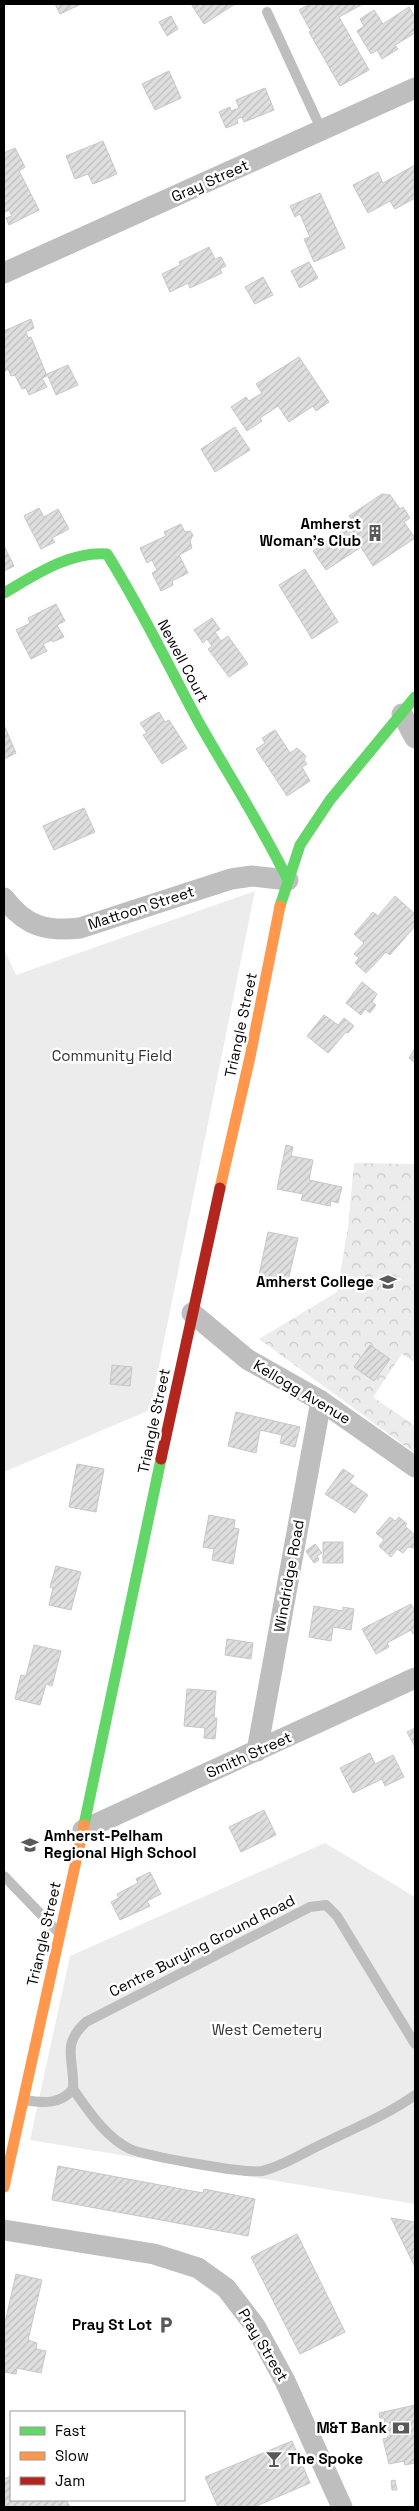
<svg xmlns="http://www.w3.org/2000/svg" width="419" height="2511" viewBox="0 0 419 2511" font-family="'Space Grotesk',sans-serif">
<defs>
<pattern id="forest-crowns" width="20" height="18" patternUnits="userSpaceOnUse" patternTransform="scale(1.25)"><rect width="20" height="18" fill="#ececec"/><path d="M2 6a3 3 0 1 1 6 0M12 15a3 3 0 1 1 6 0" fill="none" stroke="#c9c9c9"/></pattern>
<pattern id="building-hatch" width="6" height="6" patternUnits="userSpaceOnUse" patternTransform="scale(1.25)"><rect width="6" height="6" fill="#dfdfdf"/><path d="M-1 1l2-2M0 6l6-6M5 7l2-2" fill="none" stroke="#bebebe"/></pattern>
</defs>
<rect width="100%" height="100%" fill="#fff"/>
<path fill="#ececec" d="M255,891L150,1410L4,1472V949L16,975Z
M325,1843L415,1897V2204L30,2140L70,1956Z"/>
<path fill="url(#forest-crowns)" d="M354,1163L415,1164V1363L402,1354L373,1397L415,1426V1453L259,1339L337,1292L348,1227Z"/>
<path fill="url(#building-hatch)" stroke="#c7c7c7" d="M55,4H81L60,14Z
M191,4H235L204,24Z
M310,4H363L339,17L369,70L340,86L309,32L311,31L299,10Z
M409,7L415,17V33L395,45L398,49L382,59L377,50L371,54L357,31L364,26L360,19L374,10L383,24Z
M171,16L178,29L167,36L159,22Z
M169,71L181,98L155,110L142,84Z
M265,88L274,110L244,122L242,117L237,119L238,123L226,128L219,112L230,107L231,111L239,108L236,100Z
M103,141L117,174L93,184L88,174L75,179L66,156Z
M15,148L25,167L19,171L39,210L9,225L6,218L12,216L9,210L5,212L4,210V153Z
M415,165V198L395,209L390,201L368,213L353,185L378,172L383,183Z
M320,193L345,248L314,262L304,239L310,237L300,214L295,217L290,206Z
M209,247L215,259L221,257L226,266L220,269L222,273L190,288L188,283L170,292L162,274L180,265L179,262Z
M309,262L318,278L300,288L291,271Z
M263,277L273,295L255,304L245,287Z
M31,319L34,328L26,332L28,338L31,337L47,376L42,378L47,387L29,395L26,388L22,389L15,375L11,376L8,369L5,371L4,367V331Z
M299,357L329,402L316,411L313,406L289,422L278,406L260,418L262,421L247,431L231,407L246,397L249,401L262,393L256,384Z
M68,365L78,385L56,395L47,374Z
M235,427L250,450L215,472L201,449Z
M382,494L390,495L400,509L403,507L410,518L404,522L415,538L373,566L361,547L326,570L313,551L319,547L316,543L323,539L325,542L349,527L346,522L351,519L349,516Z
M39,508L44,517L58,509L69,529L52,538L55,542L41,549L24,516Z
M181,524L185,532L190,531L193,535L190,541L192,548L179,555L188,573L172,581L173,585L161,591L152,573L157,570L152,560L147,563L140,548L166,536L164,532Z
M4,546L14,566L4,571Z
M305,569L338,622L312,639L279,585Z
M56,604L65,621L57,625L64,637L53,642L52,640L43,644L47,651L31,659L16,630L30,623L28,618Z
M212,618L220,629L215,632L221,641L228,636L248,664L229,677L208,649L212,646L207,639L203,643L194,630Z
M159,712L165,722L169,720L187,748L162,764L143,735L147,733L140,723Z
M4,725L16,753L4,759Z
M275,730L290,753L297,748L306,756L304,760L307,764L302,767L310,781L287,796L256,749L265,743L262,738Z
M84,808L95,832L54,850L43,826Z
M395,896L415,914V926L390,955L386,952L366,973L355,963L359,958L354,954L364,943L354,934L373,912L378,916Z
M362,982L377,994L372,1002L376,1005L370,1013L365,1009L361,1015L346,1003Z
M324,1015L338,1025L344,1018L354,1026L348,1033L346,1032L328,1053L307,1036Z
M415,1048V1063L409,1058Z
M286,1145L293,1147L291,1156L313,1160L309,1180L342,1187L338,1203L331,1201L330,1206L301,1200L303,1194L277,1189Z
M268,1232L298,1238L288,1281L259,1275Z
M370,1345L390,1359L374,1381L354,1367Z
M112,1365L132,1367L130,1386L110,1384Z
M236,1412L300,1427L295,1447L280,1443L282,1435L260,1430L256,1453L228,1446Z
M77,1464L104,1469L96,1512L69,1507Z
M343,1469L354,1476L349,1482L368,1495L355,1513L325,1494Z
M209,1515L235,1520L234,1528L239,1529L233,1564L212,1560L214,1549L203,1547Z
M390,1517L395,1521L399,1517L407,1524L405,1526L415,1535V1548L408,1547L403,1553L397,1549L391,1557L379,1546L384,1540L376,1533Z
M323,1542H343V1563H323Z
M315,1544L322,1553L317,1556L319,1560L314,1563L306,1551Z
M56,1566L81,1572L71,1610L49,1605L53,1588L50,1587Z
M411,1604L415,1611V1632L413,1634L411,1630L387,1643L389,1647L376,1654L362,1629Z
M314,1606L343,1611V1607L354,1609L351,1630L333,1627L331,1641L309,1637Z
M227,1639L253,1643L251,1659L225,1655Z
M34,1645L61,1651L52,1686L46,1684L40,1705L15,1699L21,1675L26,1676Z
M187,1689L216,1691L214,1718H217L215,1739L204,1738L205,1728L184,1726Z
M415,1728V1747L407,1732Z
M370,1753L375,1764L393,1755L404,1777L385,1786L382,1779L353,1793L340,1768Z
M264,1810L276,1835L241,1852L229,1827Z
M150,1872L161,1894L147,1901L150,1906L120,1920L111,1902L119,1898L117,1894L138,1883L136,1879Z
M58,2166L203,2193L204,2189L255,2199L248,2236L52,2200Z
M391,2218L415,2222V2267Z
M297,2234L345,2332L300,2354L251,2257Z
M16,2274L42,2280L28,2340L37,2343L36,2349L46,2351L41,2373L17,2368L16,2374L4,2372V2327Z
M415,2405V2463L405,2465L404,2461L389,2464L383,2439L388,2438L384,2418H380L379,2413Z
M292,2441L310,2483L254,2507H218L205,2477Z
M11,2476V2500H66L70,2507H5L4,2479Z
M395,2480L397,2490H392L391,2481Z"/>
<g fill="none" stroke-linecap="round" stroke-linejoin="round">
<path stroke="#bebebe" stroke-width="10" d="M267,12L322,131
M4,1876L57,1931
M73,2089C88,2110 106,2138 130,2149C147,2156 245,2174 262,2171C280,2167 298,2156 314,2148C345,2132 388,2115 415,2095
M24,2100C43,2103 60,2105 73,2089C75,2059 60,2046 86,2022L310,1907L326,1905L337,1916L415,2044"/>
<path stroke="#bebebe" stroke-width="21" d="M4,273L415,88
M402,714L415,738
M4,898C25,926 46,932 80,928L231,879L252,876L288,880
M192,1313L247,1359L321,1401L415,1467
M257,1751L321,1401
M83,1830L415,1678
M4,2230L154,2254L198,2268L226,2288L255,2326L285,2381L342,2507"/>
<path stroke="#63d668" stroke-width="11" d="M4,593C35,575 70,551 107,554C141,608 168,665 198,721C228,774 261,825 288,880
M280,906L300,845L330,800L415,697
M84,1825L161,1459"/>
<path stroke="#ff974d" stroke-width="11" d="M220,1188L250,1057L280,906
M4,2187L84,1825"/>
<path stroke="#b3261e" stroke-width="11" d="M161,1459L220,1188"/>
</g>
<defs>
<g id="building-bare" transform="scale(1.35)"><path d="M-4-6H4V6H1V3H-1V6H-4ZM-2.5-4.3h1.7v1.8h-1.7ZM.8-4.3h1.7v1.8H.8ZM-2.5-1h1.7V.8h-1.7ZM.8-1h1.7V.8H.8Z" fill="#595959" stroke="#fff" stroke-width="2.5" paint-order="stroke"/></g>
<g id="university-bare" transform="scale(1.35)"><path d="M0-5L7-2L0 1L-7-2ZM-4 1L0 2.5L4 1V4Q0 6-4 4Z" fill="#595959" stroke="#fff" stroke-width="2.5" paint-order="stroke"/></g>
<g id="school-bare" transform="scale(1.35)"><path d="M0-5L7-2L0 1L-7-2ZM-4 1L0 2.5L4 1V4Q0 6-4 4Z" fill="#595959" stroke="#fff" stroke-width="2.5" paint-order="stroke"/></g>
<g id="parking-bare" transform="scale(1.35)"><path d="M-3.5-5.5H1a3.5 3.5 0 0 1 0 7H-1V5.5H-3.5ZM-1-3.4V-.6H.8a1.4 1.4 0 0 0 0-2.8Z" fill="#595959" stroke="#fff" stroke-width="2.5" paint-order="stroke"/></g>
<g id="bank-bare" transform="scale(1.35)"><path d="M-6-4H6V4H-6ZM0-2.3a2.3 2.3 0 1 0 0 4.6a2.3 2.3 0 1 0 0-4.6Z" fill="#595959" stroke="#fff" stroke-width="2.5" paint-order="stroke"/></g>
<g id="bar-bare" transform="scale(1.35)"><path d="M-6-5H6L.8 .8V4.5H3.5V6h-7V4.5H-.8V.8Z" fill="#595959" stroke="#fff" stroke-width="2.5" paint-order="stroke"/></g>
</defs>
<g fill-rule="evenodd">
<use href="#building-bare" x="375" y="533"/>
<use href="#university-bare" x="388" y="1282"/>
<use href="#school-bare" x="30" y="1845"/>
<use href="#parking-bare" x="166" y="2325"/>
<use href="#bank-bare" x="401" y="2428"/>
<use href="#bar-bare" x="274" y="2459"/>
</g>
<g text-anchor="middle" stroke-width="5" stroke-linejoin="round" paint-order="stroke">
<g font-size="15" fill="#000" stroke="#fff">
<text transform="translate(210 181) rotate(-24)" y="5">Gray Street</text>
<text transform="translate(183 661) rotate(62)" y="5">Newell Court</text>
<text transform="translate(141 908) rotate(-18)" y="5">Mattoon Street</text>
<text transform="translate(241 1025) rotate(-78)" y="5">Triangle Street</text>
<text transform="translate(302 1392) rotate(31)" y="5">Kellogg Avenue</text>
<text transform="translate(154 1421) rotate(-78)" y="5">Triangle Street</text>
<text transform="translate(289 1576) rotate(-80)" y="5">Windridge Road</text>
<text transform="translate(249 1755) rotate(-24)" y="5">Smith Street</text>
<text transform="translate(44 1934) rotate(-77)" y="5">Triangle Street</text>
<text transform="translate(202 1946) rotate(-27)" y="5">Centre Burying Ground Road</text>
<text transform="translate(263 2345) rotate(59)" y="5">Pray Street</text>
</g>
<g font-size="15" font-weight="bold" fill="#000" stroke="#fff" text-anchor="end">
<text x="361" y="529">Amherst<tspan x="361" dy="17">Woman's Club</tspan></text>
<text x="374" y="1287">Amherst College</text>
<text x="44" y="1841" text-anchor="start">Amherst-Pelham<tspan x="44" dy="17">Regional High School</tspan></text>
<text x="152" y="2330">Pray St Lot</text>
<text x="387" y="2433">M&amp;T Bank</text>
<text x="288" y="2464" text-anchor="start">The Spoke</text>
</g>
<g font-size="15" fill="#333" stroke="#fff">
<text x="112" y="1061">Community Field</text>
<text x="267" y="2035">West Cemetery</text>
</g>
</g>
<rect width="419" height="2511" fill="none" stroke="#000000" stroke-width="10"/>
<rect x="10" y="2411" width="175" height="90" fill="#ffffff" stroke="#999999"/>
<rect x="20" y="2427" width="25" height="8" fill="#63d668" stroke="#999999"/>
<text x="55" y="2436" font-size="15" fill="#000000">Fast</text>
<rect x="20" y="2452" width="25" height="8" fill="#ff974d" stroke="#999999"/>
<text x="55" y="2461" font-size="15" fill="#000000">Slow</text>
<rect x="20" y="2477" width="25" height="8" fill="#b3261e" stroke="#999999"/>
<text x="55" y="2486" font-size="15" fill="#000000">Jam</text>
</svg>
